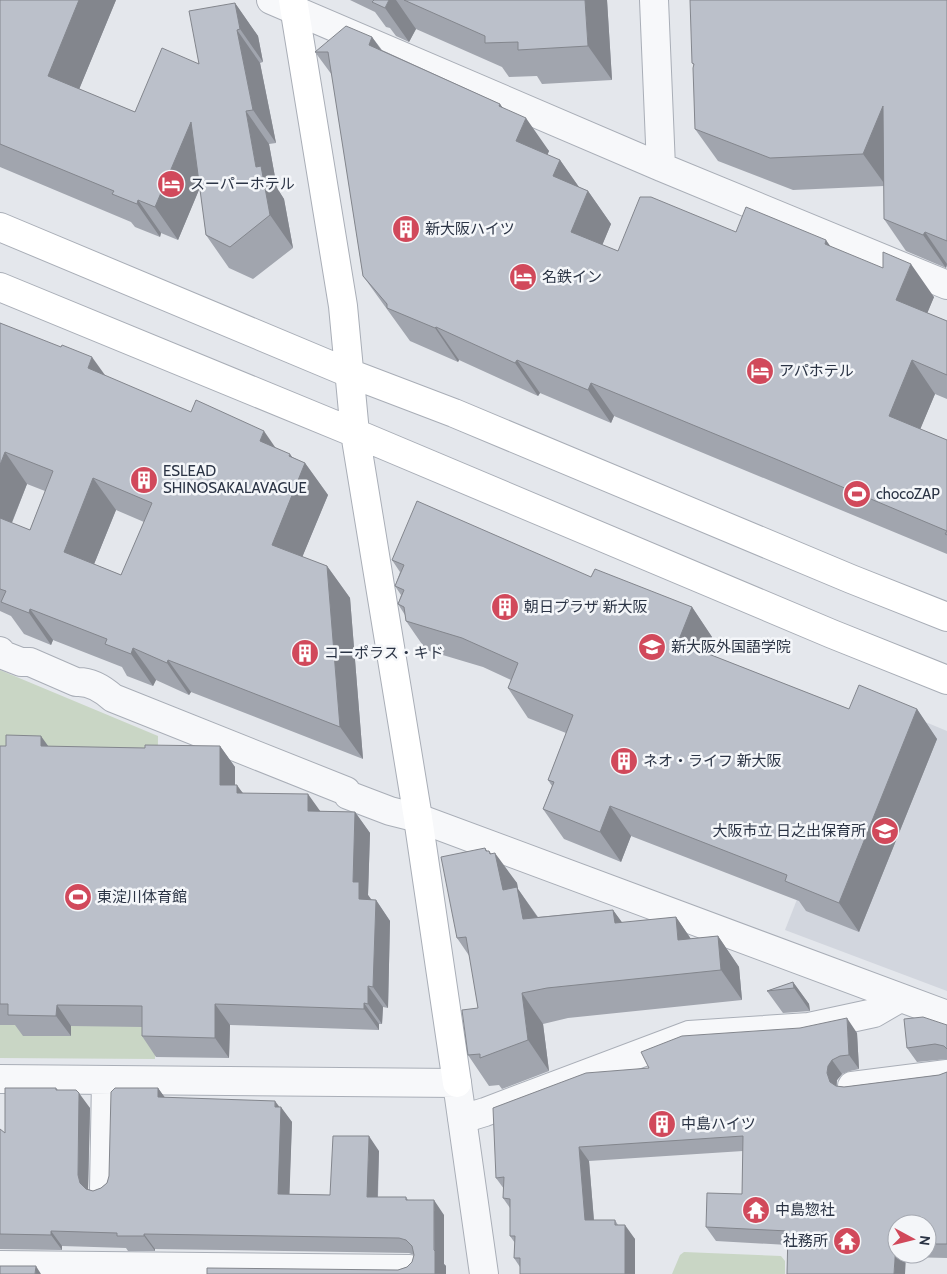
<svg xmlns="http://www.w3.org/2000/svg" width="947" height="1274" viewBox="0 0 947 1274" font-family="Cabin,'Noto Sans JP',sans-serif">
<rect width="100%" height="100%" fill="#e4e7ec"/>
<path fill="#d2d6de" d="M875,701L947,731V991L785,930Z"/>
<path fill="#c9d6c5" d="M0,670L158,736L155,1059L0,1058Z
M684,1252L781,1256L785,1261V1274H672L680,1255Z"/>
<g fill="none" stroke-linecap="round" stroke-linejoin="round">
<g stroke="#a9aeb7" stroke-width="30">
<path id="street" d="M271,0L661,167L947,285
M654,0L661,167
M0,651L3,655L21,662H30L76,682C91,681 103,689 113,698L346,791L348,795L390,811L418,818L947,1015
M0,1079L457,1083L484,1274
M852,1086L947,1074
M462,1119L485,1112L689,1035L809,1027L874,1013L900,998
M104,1190L106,1081
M0,1265L409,1269"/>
</g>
<g stroke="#a9aeb7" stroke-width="30">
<path id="secondary" d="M293,0L343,306L355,433L418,818L457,1083
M0,227L349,373L454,413L851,579L947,617
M0,287L355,433L832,634L947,680"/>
</g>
<use href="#street" stroke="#f7f8fa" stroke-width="28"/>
<use href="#secondary" stroke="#fff" stroke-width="28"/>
</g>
<path fill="#a1a5ae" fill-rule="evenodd" d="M0,0H116L79,89L135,112L199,64L235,3L258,36L263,62L260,63L276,143L269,144L277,188L284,199L293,248L253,279L229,268L206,235L200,187L178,240L161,233L160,237L135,227L131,222L0,167Z
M350,0H607L612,80L542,84L537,76L509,77L502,67L416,29L409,42L396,36L390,28L386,27L375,12Z
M947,0V265L946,268L906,251L884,219V186L793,190L718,161L695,129L694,65L692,63Z
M372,37L382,50L500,104L502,107L549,151L547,155L560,160L579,187L588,191L611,224L602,245L618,251L736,232L830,246L934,297L927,313L947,321V399L935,394L920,429L947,440V554L614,416L611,423L540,393L538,396L459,360L458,362L410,341L363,276L332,75L315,52Z
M0,323L105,376L276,448L292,457L305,463L328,495L302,557L327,566L350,598L363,759L191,692L189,695L156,680L153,686L127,676L122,667L53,640L51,645L24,634L11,616L0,611ZM27,484L45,491L30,530L12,523ZM116,510L144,522L121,575L94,564Z
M392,560L591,577L692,607L712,637L706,653L849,709H917L937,739L859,932L806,911L799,901L631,836L621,862L564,839L543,809L552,786L548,780L566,733L528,718L508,688L511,680L483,667L426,650L406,621L405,615L398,604L401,595L395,586L400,572Z
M0,746L145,748L220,746L235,767V785L243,793L320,811L355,812L370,833L368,895L371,900H376L390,921L388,1008L383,1007L382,1024H379V1030L230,1025L229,1058L156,1057L142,1036V1027L71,1026V1036H23L15,1025H0Z
M485,848L487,851H489L517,883L518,889L538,917L613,910L622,923L676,917L691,939L718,936L739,967L742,1000L568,1018L543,1024L549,1071L502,1089L499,1085L489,1086L468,1055L478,1008L470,957L457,938Z
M793,982L809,1004L810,1011L783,1013L767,991Z
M947,1025V1059L917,1062L907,1048Z
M857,1033L859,1069L850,1071L842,1074L837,1080V1086L844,1087L939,1075L947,1072V1258L906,1257L788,1245L716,1241L706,1227L742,1194L743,1151L589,1161L594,1220H615L618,1225L635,1239V1274H520V1267L514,1258L515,1243L510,1236V1208L503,1198L504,1189L496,1178L649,1068ZM897,1224H927V1254H897Z
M56,1088L58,1090L90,1108L88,1189L93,1191L101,1188L107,1183L158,1088L164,1097L280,1107L292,1122L289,1194L330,1195L379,1151L378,1197H406L408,1200L444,1215V1264L446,1266V1274H207L398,1270L407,1267L412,1262L414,1255L409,1253L155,1249V1251H128L126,1248L62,1246V1250L0,1249V1129L5,1133Z"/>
<path fill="#83868d" d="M79,0H116L71,109L48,76Z
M389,0H396L416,29L409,42L385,8Z
M585,0H607L612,80L588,46Z
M235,3L258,36L263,62L240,29Z
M237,30L260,63L276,143L253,110Z
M372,37L395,70L369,45Z
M500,104L520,132L526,118L549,151L539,174L516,141L499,106Z
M883,106L886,186L863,154Z
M246,111L269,144L277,188L284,199L293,248L270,215L256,167Z
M191,122L214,154L178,240L155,207Z
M560,160L583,193L553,176Z
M588,191L611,224L594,265L571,232Z
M138,200L161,233L160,237L137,204Z
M925,232L947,264L946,268L923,235Z
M826,240L849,273L825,244Z
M911,264L934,297L919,333L896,300Z
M436,327L459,360L458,362L435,328Z
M92,357L115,389L88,368Z
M517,360L540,393L538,396L515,363Z
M912,360L935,394L912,449L889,416Z
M591,383L614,416L611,423L588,390Z
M264,431L286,463L260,441Z
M5,452L27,484L4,542L0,536V465Z
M290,454L302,471L305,463L328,495L294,577L272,545Z
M93,478L116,510L86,584L64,552Z
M327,566L350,598L363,759L340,727Z
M692,607L712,637L698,671L678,642Z
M30,609L53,640L51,645L29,613Z
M133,648L156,680L153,686L131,654Z
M168,660L191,692L189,695L167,663Z
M917,709L937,739L859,932L839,903Z
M41,736L56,757L41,746Z
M220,746L235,767V806L220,785Z
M237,785L252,806L237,793Z
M308,794L323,815L308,811Z
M610,806L631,836L621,862L600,832Z
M355,812L370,833L368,895L374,903L359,899L353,882Z
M485,848L498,867L490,854L489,851L497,863L495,853L517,883L518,889L538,918L544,950L503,890Z
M376,900L390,921L388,1008L373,987Z
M613,910L635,940L615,923Z
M676,917L697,948L678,940Z
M718,936L739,967L742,1000L721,970Z
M793,982L809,1004L810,1011L794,988Z
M368,986L383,1007L382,1024L368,1004Z
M522,993L543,1024L549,1071L528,1040Z
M364,1003L379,1024V1030L364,1009Z
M215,1004L230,1025L229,1058L215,1038Z
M57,1005L71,1026V1036L56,1016Z
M847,1018L857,1033L859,1069L849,1055Z
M832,1060L842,1074L837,1080L836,1087L830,1082L827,1073L828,1066Z
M158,1088L169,1103L158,1097Z
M79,1093L90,1108L88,1190L91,1198L80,1183L78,1175Z
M275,1101L281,1109V1107L292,1122L289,1209L278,1194Z
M369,1136L379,1151L377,1212L367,1197Z
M579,1147L589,1161L595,1234L585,1220Z
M434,1200L444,1215V1264L446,1266V1274H435Z
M625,1225L635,1239V1274H625Z
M51,1231L62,1246V1250L51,1235Z
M144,1234L155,1249V1251L144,1236Z
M896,1243L897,1245V1254H904L906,1257L905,1274H894Z
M36,1266L41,1274H35Z"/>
<path fill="#bbc0ca" stroke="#83868d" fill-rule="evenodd" d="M0,0H79L48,76L135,112L162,48L199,64L189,11L235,3L240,29L237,30L253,110L246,111L256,167L261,166L270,215L230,247L206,235L191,122L155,207L138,200L137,204L112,194L114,191L0,144Z
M374,0H389L385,8L372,2Z
M404,0H585L588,46L518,50V42L485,43V36Z
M690,0H947V241L925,232L923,235L884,219L883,106L863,154L770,158L695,129L693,68L694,64L692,63Z
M346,26L372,37L369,45L500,104L499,106L526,118L516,141L560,160L553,176L588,191L571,232L618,251L640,197H651L736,232L746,207L826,240L825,244L883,268V252L911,264L896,300L947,321V375L912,360L889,416L947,440V535L945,534L947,531L778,460L591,383L588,390L517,360L515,363L436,327L435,328L387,308V304L363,276L328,52H315Z
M0,323L61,347L62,345L92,357L88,368L191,412L196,400L264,431L260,441L290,454L289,456L305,463L272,545L327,566L340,727L168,660L167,663L133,648L131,654L105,644L107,639L30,609L29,613L1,602L6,591L0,589V518L30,530L53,471L5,452L0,465ZM93,478L152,503L121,575L64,552Z
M417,501L591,577L595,569L692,607L678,642L849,709L859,685L917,709L839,903L785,881L787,875L610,806L600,832L543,809L554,782L548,780L573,715L508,688L518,663L462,638L406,621L404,607L398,604L404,590L395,586L404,565L392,560Z
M6,735L41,736V746L145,748V745L220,746V785H237V793L308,794V811L355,812L353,882H359V899L376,900L373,987L368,986V1004L364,1003V1009L215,1004V1038L142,1036V1006L57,1005L56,1016L8,1015V1004H0V746H6Z
M485,848L486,851H489L490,854L495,853L503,890L517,887L523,919L613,910L615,923L676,917L678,940L718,936L721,970L547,988L522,993L528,1040L480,1058V1054L468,1055L462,1010L478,1008L466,937L457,938L441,857Z
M793,982L794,988L767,991Z
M923,1017L947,1025V1049L944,1046L935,1044L907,1048L904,1019Z
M847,1018L849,1055L840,1056L832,1060L828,1066L827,1073L830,1082L836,1086L844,1087L939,1075L947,1072V1244H927V1224H897V1243H896L894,1274H787L788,1231L706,1227L707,1193L742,1194L743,1136L579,1147L585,1220H615V1225H625V1274H520V1258H514L515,1236H510V1199L503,1198L504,1177L496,1178L493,1108L586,1073L649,1068L641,1052L682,1036L800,1028Z
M5,1088H56V1090H76L79,1093L78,1175L80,1183L86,1189L93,1191L101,1188L107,1183L109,1176L111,1092L115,1088H158V1097L275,1101V1107H281L278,1194L330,1195L333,1136H369L367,1197H406V1200H434V1250L435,1251V1274H207V1268L398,1270L407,1267L412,1262L414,1255L412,1246L406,1240L399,1238L144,1234V1236H117V1233L51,1231V1235L0,1234V1129L5,1133Z
M0,1266H36L35,1274H0Z"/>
<defs>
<g id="hotel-disc" transform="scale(1.4375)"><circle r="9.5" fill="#d1495b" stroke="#f4f6f9"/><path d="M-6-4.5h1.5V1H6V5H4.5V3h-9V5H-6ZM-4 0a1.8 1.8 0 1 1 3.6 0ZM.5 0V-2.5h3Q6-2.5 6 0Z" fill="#fff"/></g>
<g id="building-disc" transform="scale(1.4375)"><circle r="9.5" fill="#d1495b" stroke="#f4f6f9"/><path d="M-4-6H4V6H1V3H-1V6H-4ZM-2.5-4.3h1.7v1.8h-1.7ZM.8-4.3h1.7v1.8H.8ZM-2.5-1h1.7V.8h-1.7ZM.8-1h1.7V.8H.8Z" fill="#fff"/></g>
<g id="stadium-disc" transform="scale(1.4375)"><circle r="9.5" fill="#d1495b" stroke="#f4f6f9"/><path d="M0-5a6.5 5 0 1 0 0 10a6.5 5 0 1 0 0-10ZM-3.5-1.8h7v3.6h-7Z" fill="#fff"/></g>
<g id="university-disc" transform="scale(1.4375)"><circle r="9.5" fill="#d1495b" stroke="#f4f6f9"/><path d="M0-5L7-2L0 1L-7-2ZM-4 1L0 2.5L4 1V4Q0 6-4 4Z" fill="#fff"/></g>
<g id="school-disc" transform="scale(1.4375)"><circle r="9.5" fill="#d1495b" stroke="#f4f6f9"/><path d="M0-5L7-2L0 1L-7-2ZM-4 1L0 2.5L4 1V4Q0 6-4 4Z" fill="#fff"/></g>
<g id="temple-disc" transform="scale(1.4375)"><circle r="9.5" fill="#d1495b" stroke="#f4f6f9"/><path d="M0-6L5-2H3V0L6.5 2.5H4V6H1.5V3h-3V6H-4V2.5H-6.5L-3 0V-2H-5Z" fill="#fff"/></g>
</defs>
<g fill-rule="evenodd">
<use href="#hotel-disc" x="171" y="184"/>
<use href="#building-disc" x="406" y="229"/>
<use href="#hotel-disc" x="523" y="277"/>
<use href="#hotel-disc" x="760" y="371"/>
<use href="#building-disc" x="144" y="480"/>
<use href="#stadium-disc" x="857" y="494"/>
<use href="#building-disc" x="505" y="607"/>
<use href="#university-disc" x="652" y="647"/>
<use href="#building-disc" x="305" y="653"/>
<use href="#building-disc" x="624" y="761"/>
<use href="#school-disc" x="885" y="831"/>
<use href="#stadium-disc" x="78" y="897"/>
<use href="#building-disc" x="662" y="1124"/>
<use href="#temple-disc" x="756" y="1210"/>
<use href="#temple-disc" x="847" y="1241"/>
</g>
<g text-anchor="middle" stroke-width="5" stroke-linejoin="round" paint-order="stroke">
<g font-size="15" fill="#2b3445" stroke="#f4f6f9" text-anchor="start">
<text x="190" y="189">スーパーホテル</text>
<text x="425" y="234">新大阪ハイツ</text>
<text x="542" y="282">名鉄イン</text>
<text x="779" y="376">アパホテル</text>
<text x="163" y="476">ESLEAD<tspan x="163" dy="17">SHINOSAKALAVAGUE</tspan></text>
<text x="876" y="499">chocoZAP</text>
<text x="524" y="612">朝日プラザ 新大阪</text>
<text x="671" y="652">新大阪外国語学院</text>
<text x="324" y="658">コーポラス・キド</text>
<text x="643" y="766">ネオ・ライフ 新大阪</text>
<text x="866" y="836" text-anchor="end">大阪市立 日之出保育所</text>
<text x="97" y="902">東淀川体育館</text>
<text x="681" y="1129">中島ハイツ</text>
<text x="775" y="1215">中島惣社</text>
<text x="828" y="1246" text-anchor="end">社務所</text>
</g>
</g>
<g transform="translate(912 1239) rotate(97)"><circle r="24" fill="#f4f6f9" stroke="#a4a8b1"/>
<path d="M0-4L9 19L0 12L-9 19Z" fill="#d1495b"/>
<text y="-8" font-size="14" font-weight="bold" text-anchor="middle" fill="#2b3445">N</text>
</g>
</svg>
